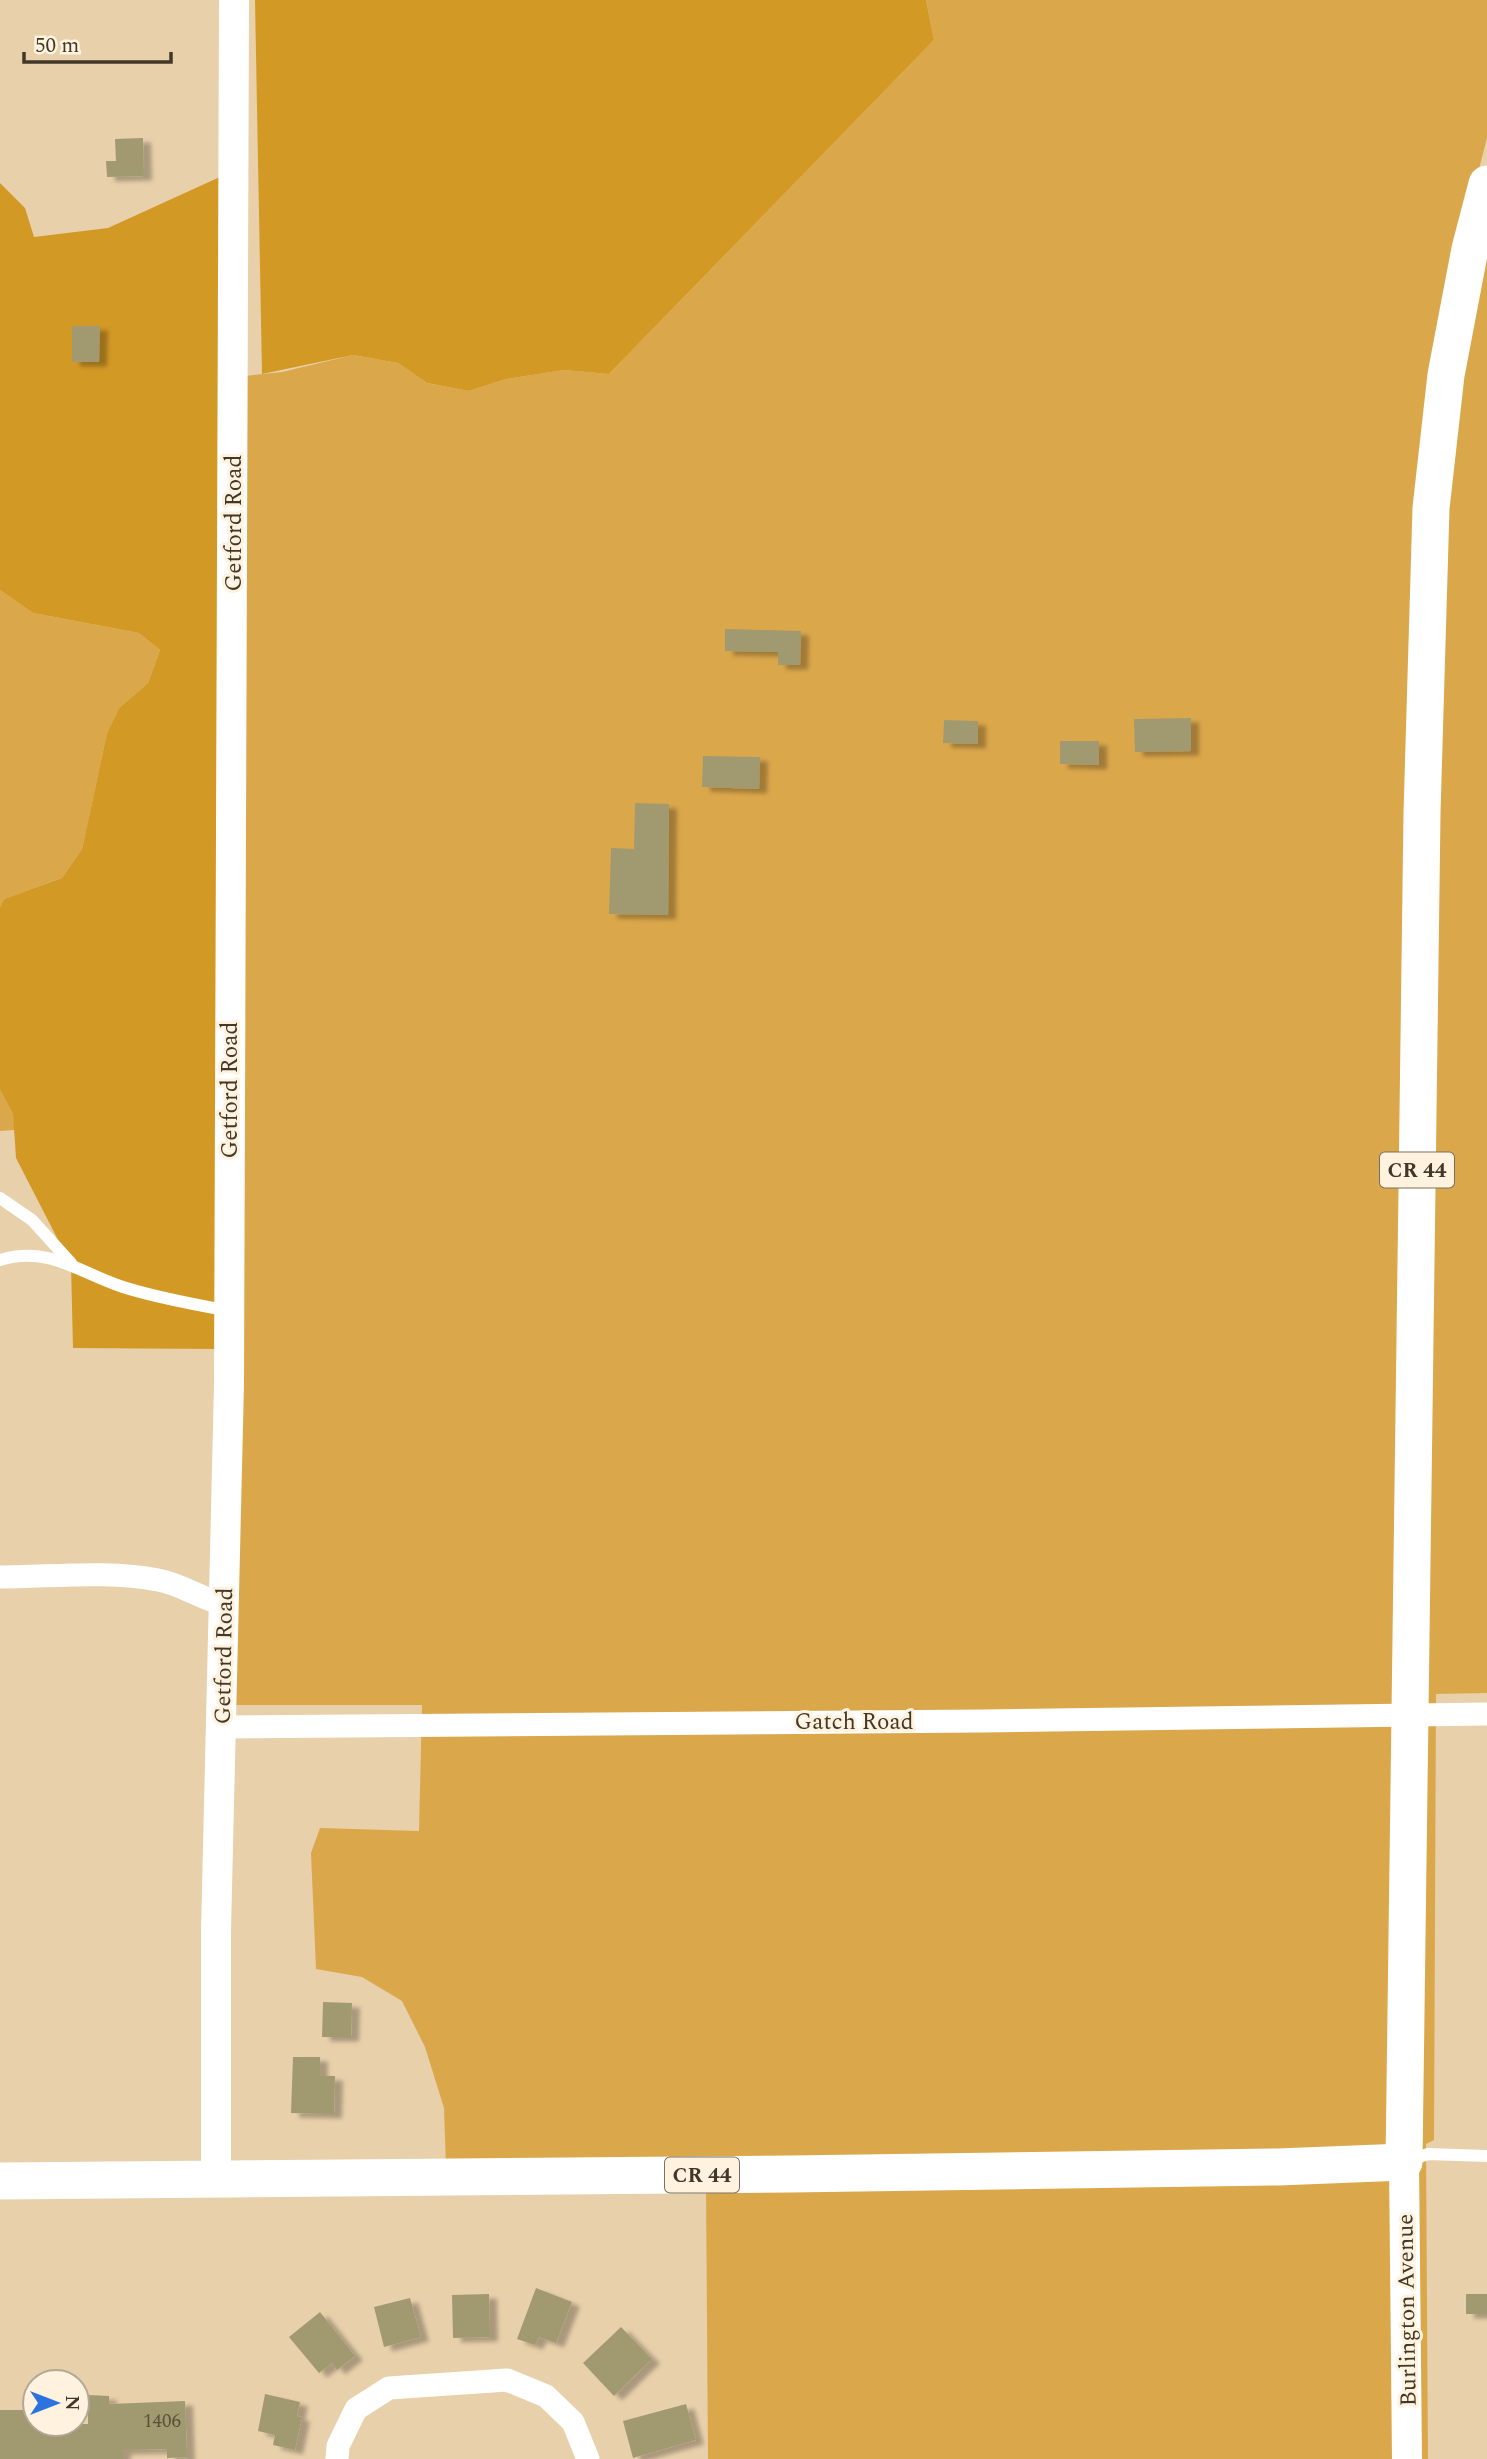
<svg xmlns="http://www.w3.org/2000/svg" width="1487" height="2459" viewBox="0 0 1487 2459" font-family="Spectral,serif">
<defs>
<filter id="shadow"><feDropShadow dx="8" dy="4.5" stdDeviation="2" flood-color="#0004"/></filter>
</defs>
<rect width="100%" height="100%" fill="#e8d0aa"/>
<path fill="#dba74b" d="M926,0H1487V138L1459,246L1435,374L1392,2151L446,2167L444,2108L425,2047L402,2001L362,1977L316,1969L311,1853L320,1828L419,1831L422,1705H233L245,376L282,372L353,355L398,363L427,383L469,391L506,379L564,370L609,374L934,40Z
M1487,229V1693L1436,1694L1434,2140L1426,2144L1428,2459H1418L1415,2146L1442,509Z
M0,590L33,613L139,633L160,650L148,683L119,708L107,733L82,849L62,878L4,899L0,907Z
M0,1090L13,1114L15,1130L0,1131Z
M1392,2172L1395,2459H708L706,2185Z"/>
<path fill="#d39925" d="M255,0H926L934,40L609,374L564,370L506,379L469,391L427,383L398,363L353,355L262,374Z
M222,176L218,1349L73,1348L71,1265L16,1158L13,1114L0,1090V907L4,899L62,878L82,849L107,733L119,708L148,683L160,650L139,633L33,613L0,590V183L25,208L34,237L108,228Z"/>
<path fill="#a19a71" filter="url(#shadow)" d="M143,138L144,176L107,177L106,161H116L115,139Z
M72,326H100L99,362H72Z
M725,629L801,631L800,665H778V652L725,651Z
M1191,718V751L1135,752L1134,719Z
M944,720L978,721V744L943,743Z
M1060,741H1099V765L1060,764Z
M703,756L760,757L759,789L702,787Z
M635,803L669,804L668,915L609,914L611,848L634,849Z
M323,2002L352,2003L351,2037H322Z
M293,2057H320V2076H335L334,2114L291,2113Z
M536,2288L572,2302L556,2343L539,2337L535,2345L517,2339Z
M489,2294L490,2337L453,2338L452,2295Z
M1466,2294H1487V2314H1466Z
M410,2298L421,2337L384,2347L374,2307Z
M320,2312L355,2356L337,2370L332,2363L319,2373L289,2337Z
M621,2327L652,2359L614,2396L583,2363Z
M265,2394L300,2402L297,2416L302,2417L295,2450L273,2445L275,2435L258,2431Z
M88,2395L109,2396V2404L185,2401L187,2457L167,2458V2449L123,2450V2459H0V2410H35V2424H88Z
M686,2404L696,2440L633,2458L623,2421Z"/>
<g fill="none" stroke-linecap="round" stroke-linejoin="round">
<path stroke="#fff" stroke-width="12" d="M0,1198L32,1220L71,1263
M0,1260C48,1245 80,1273 123,1287C157,1298 194,1304 229,1311
M1407,2161L1428,2154L1487,2156"/>
<path stroke="#fff" stroke-width="23" d="M0,1577C51,1577 108,1570 158,1580C182,1584 200,1599 224,1604
M221,1727L982,1721L1487,1714
M337,2459L338,2446L356,2409L389,2388L507,2380L546,2396L573,2422L588,2459"/>
<path stroke="#fff" stroke-width="30" d="M1404,2162L1407,2459
M216,2179V1931L229,1384L234,0"/>
<path stroke="#fff" stroke-width="37" d="M0,2181L790,2174L1278,2167L1404,2162L1422,813L1431,508L1446,375L1470,249L1487,184"/>
</g>
<g text-anchor="middle" stroke-width="6" stroke-linejoin="round" paint-order="stroke">
<g font-size="19" fill="#59503a">
<text x="162" y="2427">1406</text>
</g>
<g fill="#fff3df" stroke="#7a705f" stroke-width="2">
<rect x="1380" y="1152.5" width="74" height="35" rx="5"/>
<rect x="665" y="2157.5" width="74" height="35" rx="5"/>
</g>
<g font-size="21" font-weight="bold" fill="#413828">
<text x="1417" y="1177">CR 44</text>
<text x="702" y="2182">CR 44</text>
</g>
<g font-size="23" fill="#413828" stroke="#fff3df">
<text transform="translate(233 523) rotate(-90)" y="8">Getford Road</text>
<text transform="translate(229 1090) rotate(-90)" y="8">Getford Road</text>
<text transform="translate(223 1656) rotate(-89)" y="8">Getford Road</text>
<text x="854" y="1729">Gatch Road</text>
<text transform="translate(1406 2310) rotate(-91)" y="8">Burlington Avenue</text>
</g>
</g>
<g transform="translate(56 2403) rotate(90)"><circle r="33" fill="#fff3df" stroke="#b3a896" stroke-width="2"/>
<path d="M0-5L12 26L0 18L-12 26Z" fill="#2c73e0"/>
<text y="-10" font-size="19" font-weight="bold" text-anchor="middle" fill="#413828">N</text>
</g>
<path d="M24 52v10h147v-10" fill="none" stroke="#413828" stroke-width="3.5"/>
<text x="35" y="52" font-size="21" fill="#413828" stroke="#fff3df" stroke-width="5" paint-order="stroke">50 m</text>
</svg>
